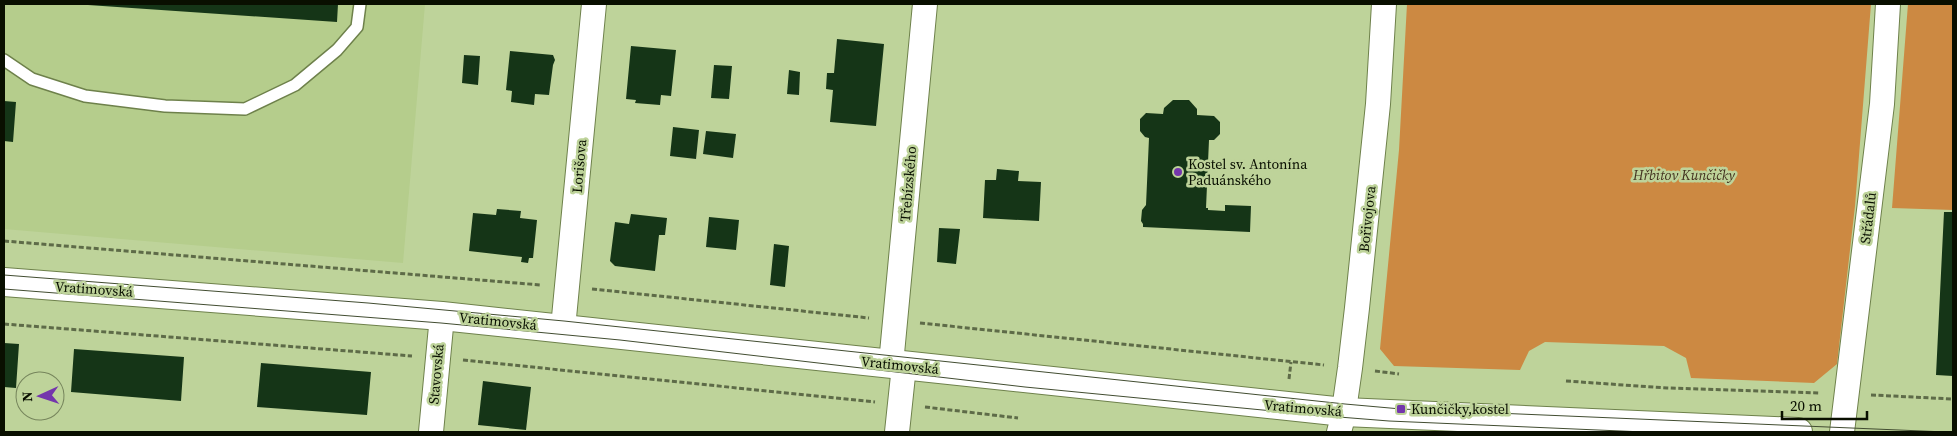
<svg xmlns="http://www.w3.org/2000/svg" width="1957" height="436" viewBox="0 0 1957 436" font-family="'Source Serif 4',serif">
<rect width="100%" height="100%" fill="#bed39a"/>
<path fill="#b5cd8c" d="M4,4H425L403,263L4,229Z"/>
<path fill="#cc8942" d="M1407,4H1871L1855,206L1837,364L1814,383L1691,378L1686,358L1664,346L1545,342L1529,351L1520,370L1394,366L1380,349L1399,150Z
M1908,4H1953V210L1892,208Z"/>
<path fill="#153517" d="M88,4H338L337,22L88,5Z
M837,39L884,44L876,126L830,122L833,90L826,89L827,73H834Z
M631,46L676,50L671,96L661,95L660,105L635,103L636,100L626,99Z
M510,51L553,55L555,60L553,65L549,95L535,94L534,105L511,102L512,91L506,90Z
M464,55L480,56L478,85L462,83Z
M714,65L732,66L729,99L711,98Z
M789,70L800,72L799,95L787,94Z
M1173,100H1189L1197,109V115L1214,116L1220,122V134L1214,140H1209L1206,208H1208V210L1225,211V205L1251,206L1250,232L1143,227V224L1141,221L1142,210L1146,205L1149,138L1145,137L1140,131V119L1146,113L1163,114L1164,108Z
M4,101L16,102L13,142L4,141Z
M673,127L699,130L696,159L670,156Z
M706,131L736,134L733,158L703,154Z
M997,169L1019,171L1018,181L1041,182L1039,221L983,218L985,180H996Z
M497,209L521,211L520,218L537,220L533,258H529L528,263L521,262L522,257L469,251L473,213L496,215Z
M1944,212H1953V376L1936,375Z
M631,214L667,218L665,235H659L655,271L615,266L610,261L615,222L629,224Z
M709,217L739,220L736,250L706,247Z
M939,228L960,229L956,264L937,262Z
M774,244L789,246L785,287L770,285Z
M4,343L19,344L16,388L4,387Z
M74,349L184,357L181,401L71,392Z
M261,363L371,372L367,415L257,407Z
M483,381L531,387L526,430L478,425Z"/>
<g fill="none" stroke-linecap="round" stroke-linejoin="round">
<g stroke="#6e814b" stroke-width="14">
<path id="service" d="M4,60L32,79L85,96L165,106L245,109L295,85L337,50L357,27L360,4"/>
</g>
<g stroke="#6e814b" stroke-width="26">
<path id="minor" d="M563,328L594,4
M891,364L925,4
M431,432L442,316
M897,432L904,366
M1339,432L1343,417L1350,368L1357,308L1378,104L1384,4
M1842,432L1882,104L1888,4"/>
</g>
<g stroke="#6e814b" stroke-width="30">
<path id="tertiary" d="M4,282L442,316L1344,412L1798,432"/>
</g>
<path stroke="#5e6b48" stroke-width="3" stroke-dasharray="5 2.5" stroke-linecap="butt" d="M4,241L541,285
M592,289L869,318
M920,323L1324,365
M4,324L412,356
M463,360L875,402
M1375,371L1399,374
M1289,379L1291,362
M1566,381L1667,388L1820,393
M1871,395L1953,399
M925,407L1018,418"/>
<use href="#service" stroke="#fff" stroke-width="11"/>
<use href="#minor" stroke="#fff" stroke-width="24"/>
<use href="#tertiary" stroke="#fff" stroke-width="28"/>
<path stroke="#424d31" stroke-width="1" d="M4,275L368,303L564,321L1345,404L1401,409L1946,432
M4,289L441,323L620,340L1025,387L1314,415L1389,421L1644,432"/>
</g>
<g fill="#7436ac" stroke="#bed39a" stroke-width="2">
<circle cx="1178" cy="172" r="5"/>
<rect x="1396" y="404" width="10" height="10" rx="2.5"/>
</g>
<g text-anchor="middle" stroke-width="5" stroke-linejoin="round" paint-order="stroke">
<g font-size="14" fill="#090f00" stroke="#bed39a" text-anchor="start">
<text x="1188" y="169">Kostel sv. Antonína<tspan x="1188" dy="16">Paduánského</tspan></text>
<text x="1411" y="414">Kunčičky,kostel</text>
</g>
<g font-size="14" fill="#090f00" stroke="#bed39a">
<text transform="translate(579 166) rotate(-85)" y="5">Lorišova</text>
<text transform="translate(908 184) rotate(-85)" y="5">Třebízského</text>
<text transform="translate(1868 218) rotate(-83)" y="5">Střádalů</text>
<text transform="translate(1367 219) rotate(-84)" y="5">Bořivojova</text>
<text transform="translate(94 289) rotate(4)" y="5">Vratimovská</text>
<text transform="translate(498 321) rotate(6)" y="5">Vratimovská</text>
<text transform="translate(900 365) rotate(6)" y="5">Vratimovská</text>
<text transform="translate(436 374) rotate(-85)" y="5">Stavovská</text>
<text transform="translate(1303 408) rotate(5)" y="5">Vratimovská</text>
</g>
<g font-size="14" font-style="italic" fill="#42301e" stroke="#bed39a">
<text x="1684" y="180">Hřbitov Kunčičky</text>
</g>
</g>
<rect width="1957" height="436" fill="none" stroke="#090f00" stroke-width="10"/>
<g transform="translate(40 396) rotate(267)"><circle r="24" fill="#bed39a" stroke="#76855c"/>
<path d="M0-4L9 19L0 12L-9 19Z" fill="#7436ac"/>
<text y="-8" font-size="14" font-weight="bold" text-anchor="middle" fill="#090f00">N</text>
</g>
<path d="M1782 411v8h85v-8" fill="none" stroke="#090f00" stroke-width="2.5"/>
<text x="1790" y="411" font-size="15" fill="#090f00" stroke="#bed39a" stroke-width="4" paint-order="stroke">20 m</text>
</svg>
